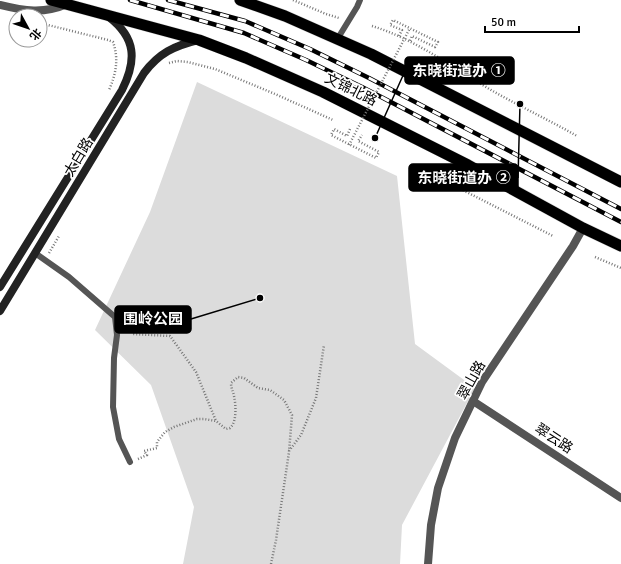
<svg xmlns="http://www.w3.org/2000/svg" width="621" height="564" viewBox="0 0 621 564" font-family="Signika,'Noto Sans SC',sans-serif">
<rect width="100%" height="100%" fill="#fff"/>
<path fill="#dcdcdc" d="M197,82L397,176L415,344L475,388L402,525L400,564H183L194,507L151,385L95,330L150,212Z"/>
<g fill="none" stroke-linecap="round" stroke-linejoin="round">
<g stroke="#dbdbdb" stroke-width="12">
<path id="trunk" d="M51,0L199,40L246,58L323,92L468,165L583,228L621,246
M240,0L285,16L371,54L621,182"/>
</g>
<path stroke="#777" stroke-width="2.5" stroke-dasharray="1 2" stroke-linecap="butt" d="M293,0L326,14L339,18
M40,23L108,40L113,42C119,59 116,74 109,90
M372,26C415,39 452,67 491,90C519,106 549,120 577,136
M399,36L402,30L390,25L393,20L438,42L435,47L412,36L410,41
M169,63L177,61L188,62L215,69L275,94L333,120
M350,129L347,136L334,129L331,135L376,158L379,152L358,141L362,135
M439,178L553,236
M49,253L59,236
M595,257L621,268
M126,332L133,319V334L170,336L196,372L216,421
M289,451L301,435L316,398L324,345
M138,459L147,455L144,451L157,448V442L165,432L174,427L197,419H204L216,421L226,429L230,428C237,422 236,405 234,396C233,391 231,388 231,383L238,377L244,378L258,388L270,390L284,400L292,415L289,452L276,540L271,564"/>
<path stroke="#555" stroke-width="6" d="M338,38L357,7L360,0
M35,253L69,277L115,317L117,335L114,358L113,407L119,439L130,462"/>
<path stroke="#555" stroke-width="8" d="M0,5C24,11 44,14 67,4"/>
<path stroke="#555" stroke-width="8" d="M473,401L621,498
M428,564L431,525L438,488L455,438L482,382L573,246L583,228"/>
<path stroke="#222" stroke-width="8" d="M0,287L122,90C137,60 136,38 109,17
M0,311L144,73C159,53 174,46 198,40"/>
<use href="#trunk" stroke="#000" stroke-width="11"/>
<g stroke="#000" stroke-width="4.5">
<path id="rail" d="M130,0L244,33L306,60L362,87L621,222
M168,0L245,21L310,49L369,78L621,209"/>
</g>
<use href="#rail" stroke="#fff" stroke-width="3" stroke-dasharray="9" stroke-linecap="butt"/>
<path stroke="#777" stroke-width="2.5" stroke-dasharray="1 2" stroke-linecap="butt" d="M349,145L410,28"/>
</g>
<g text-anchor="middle" stroke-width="3.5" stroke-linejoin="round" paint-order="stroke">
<g font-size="14" fill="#000" stroke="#fff">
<text transform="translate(351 89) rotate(26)" y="5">文锦北路</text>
<text transform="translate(78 157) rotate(-59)" y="5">太白路</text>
<text transform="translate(471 380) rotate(-61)" y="5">翠山路</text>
<text transform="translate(554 438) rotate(33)" y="5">翠云路</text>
</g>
</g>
<path fill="none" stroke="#000" stroke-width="1.5" d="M375 138L405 71M520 104L518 178M260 298L191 319"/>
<g fill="#000" stroke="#fff" stroke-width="1.5">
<circle cx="375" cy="138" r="4"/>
<circle cx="520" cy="104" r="4"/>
<circle cx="260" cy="298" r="4"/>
</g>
<g fill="#000" stroke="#000" stroke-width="1.5">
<rect x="405" y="57" width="109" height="27" rx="4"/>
<rect x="409" y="164" width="109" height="27" rx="4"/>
<rect x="115" y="306" width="76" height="27" rx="4"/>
</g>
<g font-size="15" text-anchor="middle" font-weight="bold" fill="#fff">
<text x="459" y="76">东晓街道办 ①</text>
<text x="464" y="183">东晓街道办 ②</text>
<text x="153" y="324">围岭公园</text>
</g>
<g transform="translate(28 28) rotate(130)"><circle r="19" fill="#ffffff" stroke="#999999"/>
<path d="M0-3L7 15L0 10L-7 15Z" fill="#000000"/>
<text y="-6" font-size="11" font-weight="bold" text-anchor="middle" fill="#000000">北</text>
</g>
<path d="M485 26v6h94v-6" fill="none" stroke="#000000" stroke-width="2"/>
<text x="491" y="26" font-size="12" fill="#000000" stroke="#ffffff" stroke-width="3" paint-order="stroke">50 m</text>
</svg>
